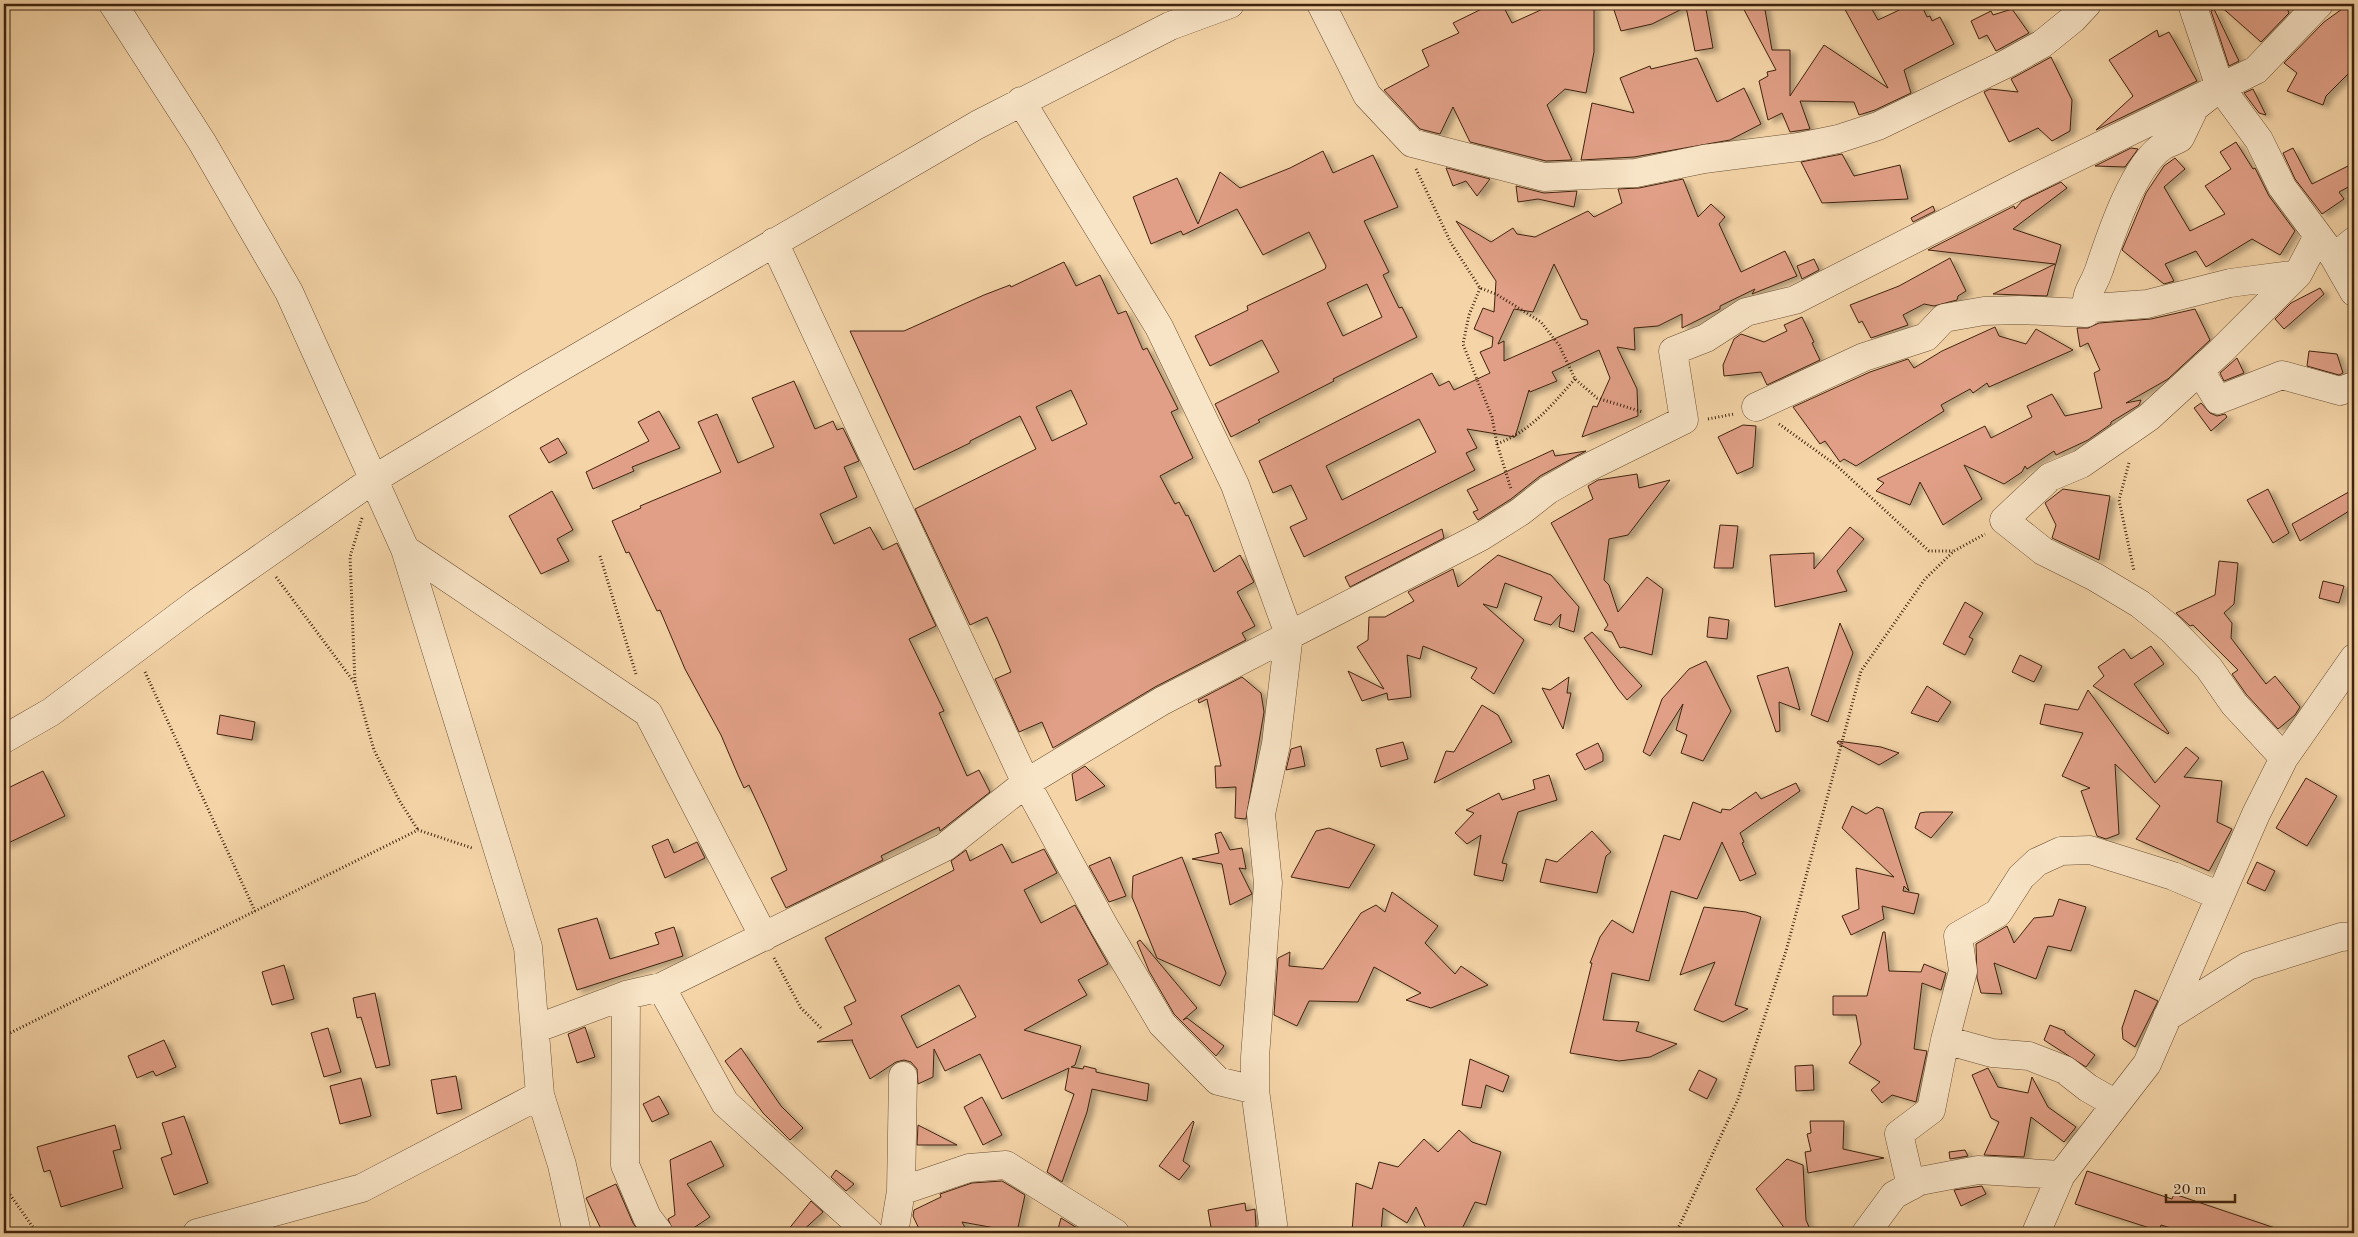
<svg xmlns="http://www.w3.org/2000/svg" width="2358" height="1237" viewBox="0 0 2358 1237" font-family="'Old Standard TT',serif">
<defs>
<filter id="shadow"><feDropShadow dx="5.5" dy="3" stdDeviation="2.5" flood-color="#0004"/></filter>
</defs>
<rect width="100%" height="100%" fill="#f5d5a8"/>
<filter id="stains"><feTurbulence type="fractalNoise" baseFrequency=".004" numOctaves="4"/><feColorMatrix values="0 0 0 0 .2 0 0 0 0 .09 0 0 0 0 .02 0 0 0 .5 -.17"/></filter>
<radialGradient id="worn" r=".72"><stop offset=".6" stop-color="#630" stop-opacity="0"/><stop offset="1" stop-color="#630" stop-opacity=".3"/></radialGradient>
<path fill="#e09f86" stroke="#3f230e" fill-rule="evenodd" filter="url(#shadow)" d="M1492,4H1502L1512,23L1554,4H1594V52L1586,93L1565,89L1547,105L1572,160L1546,161L1470,142L1453,107L1440,134L1420,129L1384,90L1429,66L1422,50L1459,33L1453,23Z
M1612,4H1705L1713,48L1695,51L1686,7L1652,24L1621,31Z
M1741,4H1764L1772,50H1790V96L1824,45L1888,88L1842,4H1869L1878,20L1912,4H1921L1927,17L1930,16L1932,21L1940,17L1954,44L1904,70L1911,93L1875,110L1859,115L1854,102L1800,101L1810,129L1790,132L1782,113L1768,120L1759,81L1768,76L1767,72L1776,70Z
M2218,4H2285L2289,13L2261,42Z
M2349,4H2354V68L2326,96L2323,105L2287,91L2297,73L2284,63L2324,22Z
M2012,9L2029,33L1996,51L1987,35L1979,39L1971,21L1991,11L1993,15Z
M2214,9L2239,61L2229,66L2211,11Z
M2157,30L2159,37L2169,32L2197,81L2096,130L2133,96L2109,60Z
M2051,57L2072,100L2070,131L2052,141L2038,128L2009,142L1984,92L1990,89L2018,92L2011,79Z
M1697,58L1717,102L1744,88L1761,124L1730,140L1634,157L1581,160L1592,103L1634,113L1620,78L1650,66L1651,69Z
M2253,89L2266,115L2259,113L2244,93Z
M2236,142L2253,169L2255,168L2269,196L2295,231L2280,255L2252,239L2206,267L2196,251L2165,264L2174,281L2164,284L2122,250L2146,193L2164,166L2175,158L2185,169L2164,187L2190,231L2225,214L2205,186L2231,169L2220,152Z
M2131,148L2138,149L2125,167L2095,166Z
M2293,148L2312,184L2354,163V184L2339,192L2344,199L2322,214L2295,179L2283,153Z
M1323,151L1333,173L1373,155L1398,207L1364,221L1389,272L1383,275L1399,308L1402,307L1417,337L1333,379L1334,381L1258,420L1260,422L1231,437L1215,404L1279,372L1262,340L1210,366L1195,336L1248,310L1247,306L1325,269L1326,266L1309,232L1263,255L1237,209L1183,235L1181,231L1151,244L1133,197L1177,178L1198,224L1220,172L1240,188L1290,168ZM1367,284L1382,317L1343,336L1327,303Z
M1842,154L1854,176L1900,165L1908,199L1822,203L1801,162Z
M1446,168H1447L1490,179L1477,196L1466,181L1453,186Z
M1683,179L1698,217L1711,204L1725,217L1719,224L1741,272L1785,251L1797,276L1752,294L1755,289L1720,306V309L1682,328V314L1658,326L1634,328L1635,350L1617,347L1637,389L1638,416L1582,437L1593,406L1597,407L1610,378L1599,350L1552,372L1557,381L1530,392L1529,390L1515,437L1467,429L1477,448L1466,453L1475,470L1304,557L1290,527L1307,519L1291,485L1273,493L1259,461L1432,373L1439,386L1449,381L1454,390L1490,373L1480,352L1492,347L1493,337L1474,329L1483,308L1494,312L1496,281L1456,221L1491,242L1513,228L1517,234L1535,237L1588,211L1594,217L1622,203L1618,189L1639,188ZM1554,264L1581,319L1587,320L1588,324L1504,361V341L1498,344L1514,309L1533,312ZM1419,419L1436,452L1342,500L1326,466Z
M2061,182L2067,188L2013,229L2061,245L2047,296L1993,294L2055,264L1928,250L2014,206L2015,209L2022,201Z
M1516,186L1544,193L1577,191L1574,207L1538,199L1518,202Z
M1933,206L1935,211L1913,222L1911,218Z
M1950,258L1966,291L1958,296L1957,300L1934,306L1924,304L1903,315L1908,325L1871,338L1862,321L1859,323L1850,305L1899,286Z
M1814,259L1819,270L1802,279L1797,266Z
M1064,262L1076,286L1100,275L1118,314L1126,311L1143,350L1147,348L1169,391L1178,409L1171,412L1193,458L1160,476L1175,504L1179,502L1186,516L1188,515L1214,572L1240,555L1254,582L1237,592L1255,626L1242,633L1246,640L1155,687L1053,748L1042,722L1019,732L995,679L1011,672L998,641L987,617L970,625L915,509L1036,449L1020,416L970,441V443L914,470L850,331H904L984,295L1010,285L1011,287ZM1071,390L1087,424L1052,441L1036,407Z
M2320,288L2324,294L2284,329L2275,319L2291,303Z
M2195,309L2210,340L2168,379L2126,403L2141,400L2139,405L2111,422V424L2088,440L2056,455L2054,451L2027,469L2025,466L2022,472L2004,484L1964,465L1982,499L1943,525L1920,482L1910,505L1876,491L1884,483L1877,479L1985,426L1991,438L2032,417L2027,406L2052,394L2065,416L2102,408L2094,373L2100,370L2088,343L2080,347L2077,328H2088L2099,323L2151,319Z
M1802,317L1814,342L1812,343L1820,360L1767,385L1761,372L1724,376L1723,365L1734,339L1741,334L1764,342L1787,331L1784,325Z
M1995,327L1999,336L2026,344L2036,329L2073,350L1989,387L1987,383L1973,393L1970,389L1941,405L1944,411L1856,466L1844,459L1840,462L1825,441L1820,444L1793,407L1870,372L1908,359L1914,368L1942,351Z
M2309,351L2337,354L2343,373L2339,375L2307,366Z
M2237,358L2244,373L2224,381L2220,373Z
M794,381L815,429L833,421L837,430L843,428L859,461L844,467L857,497L820,514L834,544L870,527L883,550L897,543L936,626L909,639L944,711L939,713L967,776L979,770L990,792L940,831L939,827L881,856L883,860L786,908L771,878L787,870L767,824L749,785L744,788L738,775L721,735L685,669L660,610L657,611L629,552L626,553L612,521L641,508L640,506L721,472L698,422L717,414L738,463L774,447L752,398Z
M2201,403L2210,413L2217,416L2225,414L2227,417L2211,431L2194,408Z
M659,411L680,448L632,467L634,471L593,489L586,472L649,441L638,422Z
M1743,425L1756,426L1753,467L1737,474L1718,437Z
M558,438L567,453L549,463L540,448Z
M1553,450L1555,456L1586,451L1540,476L1511,499L1478,520L1473,512L1478,510L1467,490Z
M1637,474L1639,488L1670,480L1628,535L1609,539L1604,580L1609,585L1618,612L1647,577L1663,589L1652,655L1623,647L1620,648L1612,632L1604,630L1608,625L1551,523L1593,499L1588,486L1598,480Z
M2063,489L2110,496L2099,560L2052,538L2056,525L2045,503Z
M2268,489L2289,533L2273,543L2247,500Z
M2354,489V508L2300,541L2292,524Z
M552,491L573,530L557,539L569,561L541,574L509,516Z
M1720,525L1738,526L1733,568H1714Z
M1850,527L1864,539L1837,571L1847,591L1775,607L1770,555L1814,553V569Z
M1442,529L1444,538L1350,587L1345,577Z
M1498,555L1551,575L1579,607L1574,632L1559,627L1561,614L1551,625L1534,620L1542,597L1505,583L1497,608L1483,604L1524,640L1494,694L1471,678L1477,668L1423,646L1420,659L1407,655L1411,697L1388,700L1387,693L1362,701L1348,671L1384,689L1357,647L1368,640L1369,617H1385L1414,601L1408,592L1453,569L1458,587Z
M2219,561L2238,563L2234,604L2224,613L2232,623L2231,638L2266,684L2275,676L2300,707L2295,715L2278,729L2246,694L2232,674L2238,670L2193,625L2190,626L2176,613L2215,595Z
M2323,581L2344,586L2339,603L2319,598Z
M1965,602L1983,613L1969,637L1973,639L1965,655L1943,644Z
M1709,617L1729,620L1727,639L1707,637Z
M1840,623L1853,653L1828,722L1811,715Z
M1592,632L1642,686L1627,700L1618,689L1584,638Z
M2151,646L2164,664L2134,684L2169,733L2168,734L2093,686L2104,676L2098,667L2124,649L2131,659Z
M2020,655L2042,666L2034,682L2012,672Z
M1706,661L1731,711L1703,761L1681,753L1687,735L1676,730L1683,704L1650,756L1643,752L1662,699L1689,669Z
M1788,667L1800,710L1779,702L1780,731L1776,732L1757,676Z
M1242,677L1261,693L1264,712L1246,819L1235,818L1236,787L1216,788L1215,766H1221L1207,699L1199,703L1198,700Z
M1569,677L1567,693H1571L1563,729L1542,688L1550,690Z
M1927,686L1951,702L1938,722L1911,713Z
M2088,690L2155,783L2186,747L2199,758L2184,777L2222,781L2217,822L2232,829L2209,871L2136,839L2160,806L2115,764L2119,834L2106,839L2097,836L2081,791L2090,788L2062,776L2083,733L2040,724L2045,704L2078,710Z
M1482,705L1498,715L1512,742L1434,783L1446,751L1454,752Z
M220,715L255,722L252,740L217,734Z
M1838,741L1881,747L1899,753L1879,765L1837,743Z
M1403,742L1408,759L1381,767L1376,749Z
M1598,743L1603,754V761L1585,770L1576,754Z
M1301,746L1305,766L1286,770L1291,749Z
M1085,766L1105,786L1076,801L1072,774Z
M43,771L65,816L4,845V790Z
M1549,775L1557,800L1518,812L1502,863L1507,864L1503,881L1474,875L1481,835L1467,844L1455,833L1474,813L1466,810L1499,793L1502,800L1535,789L1533,780Z
M2306,778L2337,796L2307,846L2276,828Z
M1796,783L1800,791L1740,833L1744,842L1742,843L1756,874L1740,881L1722,842L1697,899L1671,891L1649,981L1612,973L1603,1020L1639,1022L1636,1031L1677,1044L1650,1057L1619,1061L1570,1053L1592,963H1590L1600,937L1612,920L1633,933L1664,835L1680,840L1693,802L1721,813L1722,809L1730,810L1756,792L1761,799Z
M1852,806L1866,814L1877,807L1883,809L1909,891L1904,886L1903,891L1919,894L1914,914L1882,906L1884,919L1851,935L1842,916L1859,909L1856,868L1894,877L1842,828Z
M1926,812H1953L1931,838L1915,828L1920,813Z
M1329,828L1375,845L1349,888L1291,877L1316,831Z
M1592,831L1611,852L1606,856L1597,893L1540,882L1546,859L1557,862Z
M1221,832L1230,850L1242,848L1246,869L1239,868L1252,894L1230,905L1222,864L1192,859L1219,853L1215,834Z
M668,839L674,853L697,842L705,858L665,878L652,846Z
M1002,844L1012,863L1044,849L1057,873L1024,890L1041,923L1075,905L1108,964L1078,980L1087,995L1024,1030L1081,1046L1075,1065L1071,1067L1083,1069L1084,1066L1096,1069V1072L1149,1084L1147,1101L1092,1089L1087,1112L1062,1182L1047,1172L1074,1094L1065,1090L1069,1068L1002,1099L980,1054L945,1071L934,1049L933,1077L918,1084L917,1069L911,1062L904,1060L896,1062L870,1079L852,1041L853,1040L817,1042L852,1024L844,1007L856,1001L825,938L954,870L951,861L966,850L970,861ZM959,985L976,1017L917,1048L901,1016Z
M1110,857L1126,896L1109,902L1089,866Z
M1182,857L1226,973L1220,986L1157,958L1132,897L1133,876Z
M2257,862L2275,871L2265,891L2247,883Z
M1392,892L1438,926L1425,943L1455,974L1461,966L1488,985L1431,1008L1406,1000L1421,993L1374,967L1358,1002L1309,1001L1297,1026L1274,1015L1278,958L1290,952L1289,966L1323,969L1361,913L1376,905L1385,912Z
M2059,899L2086,907L2071,951L2048,946L2036,979L1994,963L2002,994L1981,993L1977,978L1976,944L2007,926L2014,943L2034,918L2053,916Z
M1704,907L1746,912L1761,917L1735,1005L1748,1009L1723,1022L1694,1010L1715,962L1680,975Z
M597,918L610,959L659,944L655,933L674,927L683,956L577,990L558,929Z
M1883,932H1885L1889,971L1921,972L1924,964L1946,973L1941,990L1922,983L1914,1049L1927,1051L1916,1102L1892,1095L1882,1103L1871,1090L1880,1082L1849,1063L1861,1044L1856,1015H1833V996H1867Z
M1140,940L1197,1008L1183,1020L1187,1018L1224,1046L1216,1056L1174,1014L1149,971L1137,942Z
M284,965L294,999L272,1005L262,972Z
M2135,990L2158,1001L2135,1047L2123,1039L2122,1028Z
M375,993L390,1065L376,1068L361,1017L357,1018L353,998Z
M2050,1025L2065,1031V1033L2095,1055L2086,1067L2044,1040Z
M585,1027L595,1057L577,1063L568,1034Z
M328,1028L341,1072L324,1077L311,1033Z
M164,1040L176,1067L156,1076L153,1071L137,1078L128,1056Z
M741,1048L781,1106L803,1128L790,1140L763,1113L725,1061Z
M1470,1059L1509,1076L1503,1092L1486,1085L1481,1108L1462,1105Z
M1813,1065L1814,1090L1796,1091L1795,1066Z
M1988,1068L1998,1087L2028,1093L2032,1077L2048,1107L2076,1127L2064,1142L2031,1117L2024,1157L1984,1155L1999,1122L1991,1118L1972,1075Z
M1699,1070L1717,1079L1707,1099L1689,1090Z
M456,1076L462,1109L437,1114L431,1080Z
M361,1078L371,1116L340,1124L330,1086Z
M659,1096L669,1114L652,1122L643,1104Z
M982,1097L1002,1135L983,1145L964,1107Z
M184,1116L208,1183L174,1195L161,1158L172,1154L162,1123Z
M1193,1121L1194,1122L1183,1161L1190,1166L1179,1180L1159,1166Z
M1810,1121H1844L1843,1149L1884,1158L1808,1173L1805,1152L1811,1151L1807,1134L1811,1133Z
M115,1125L121,1149L113,1151L123,1188L61,1207L50,1170L44,1172L37,1147Z
M918,1125L957,1145H917Z
M1459,1130L1472,1142L1501,1152L1486,1205L1475,1202L1460,1233H1428L1416,1207L1407,1223L1383,1208L1381,1232L1352,1231L1356,1183L1372,1189L1379,1162L1398,1167L1424,1139L1438,1152Z
M711,1141L724,1166L687,1184L710,1217L686,1233H674L668,1219L675,1215L670,1160Z
M1965,1150L1968,1156L1950,1159L1949,1152Z
M1787,1159L1803,1165L1806,1220L1809,1227L1798,1233H1788L1756,1189Z
M836,1170L854,1184L846,1191L831,1177Z
M2087,1171L2172,1199L2174,1194L2278,1229L2277,1233H2187L2161,1225L2159,1231L2075,1204Z
M1002,1181L1025,1195L1017,1232L962,1222L968,1233H946L943,1227L930,1233H921L913,1216L914,1210L941,1197L940,1194L972,1183Z
M616,1184L633,1223L640,1233H603L586,1198Z
M1982,1186L1986,1194L1961,1206L1954,1190Z
M811,1201L823,1212L800,1233H791L788,1230Z
M1245,1203L1246,1211L1255,1209L1256,1227L1224,1233H1212L1208,1210Z
M1061,1218L1077,1228L1076,1233H1057Z"/>
<g fill="none" stroke-linecap="round" stroke-linejoin="round">
<g stroke="#6c5034" stroke-width="29">
<path id="minor" d="M113,4L202,142L289,292L405,549L528,947L540,1095L562,1165L577,1233
M1321,4L1367,95L1412,143L1544,177L1636,173L1704,159L1799,147L1838,139L1878,126L2006,64L2042,44L2073,19L2087,4
M2192,4L2220,87L2259,140L2282,187L2334,257L2354,241
M2209,96L2195,107L2180,138C2175,141 2168,143 2163,146C2133,166 2110,237 2099,270C2092,290 2086,289 2086,313L2093,308L2147,304L2230,283L2298,274
M1021,101L1159,327L1235,485L1289,634L1276,744L1261,814L1268,883L1255,1057V1090L1273,1224L1271,1233
M774,242L1026,783L1104,926L1162,1024L1218,1081L1255,1090
M2334,257L2354,292
M2200,371L2218,400L2282,375L2340,391L2354,386
M1756,407L1864,357L1926,337L1944,318L1984,311L2020,310L2086,313
M405,549L648,713L764,937
M4,739L51,712L198,602L374,479L530,385L977,125L1170,26L1230,4
M2284,758L2234,704L2209,668L2171,629L2140,604L2095,577L2043,551L2004,520L2050,477L2081,464L2149,417L2221,351L2298,274L2318,236
M661,987L725,1103L869,1233
M626,995L625,1165L647,1217L659,1233
M2167,1017L2248,966L2341,937L2354,936
M535,1029L626,995L661,987L945,847L1026,783L1162,701L1482,536L1520,512L1548,490L1585,469L1684,420L1673,351L1706,338L1746,312L1795,300L2024,183L2256,70L2319,4
M1945,1040L1963,971L1958,936L1998,913L2021,877L2037,862L2061,851L2090,850L2173,876L2220,896
M1911,1186L1899,1134L1931,1110L1945,1040L1992,1053L2029,1056L2065,1070L2088,1088L2116,1104
M901,1191L969,1168L1006,1165L1115,1233
M197,1233L362,1188L540,1095
M894,1233L901,1191L903,1076
M1866,1233L1894,1195L1920,1181L1978,1170L2061,1175
M2036,1233L2061,1175L2147,1064L2256,814L2284,758L2354,658"/>
</g>
<path stroke="#3f230e" stroke-width="3" stroke-dasharray="1 2.5" stroke-linecap="butt" d="M1416,169L1451,243L1480,288L1496,294L1541,322L1559,345L1575,379L1597,398L1643,412
M1480,288L1469,315L1463,344L1492,417L1497,444L1511,489
M1708,419L1734,414
M1779,424L1836,465L1929,551H1953
M1497,444C1532,430 1550,407 1575,379
M2129,463L2119,500L2134,571
M362,518L350,557L355,683L374,750L399,800L418,830
M600,556L636,674
M276,577L354,682
M145,672L255,911
M774,958L801,1008L822,1029
M4,1036L418,830L472,848
M4,1186L37,1233
M1676,1233L1738,1099L1786,951L1861,671L1925,579L1954,551L1985,534"/>
<use href="#minor" stroke="#f8e4c6" stroke-width="28"/>
</g>
<rect width="2358" height="1237" fill="none" stroke="#f5d5a8" stroke-width="20"/>
<rect x="5" y="5" width="2348" height="1227" fill="none" stroke="#3f230e" stroke-width="2.5"/>
<rect x="10" y="10" width="2338" height="1217" fill="none" stroke="#3f230e"/>
<path d="M2166 1194v8h69v-8" fill="none" stroke="#3f230e" stroke-width="2.5"/>
<text x="2173" y="1194" font-size="15" fill="#3f230e" stroke="#f8e4c6" stroke-width="4" paint-order="stroke">20 m</text>
<rect width="100%" height="100%" filter="url(#stains)"/>
<rect width="100%" height="100%" fill="url(#worn)"/>
</svg>
